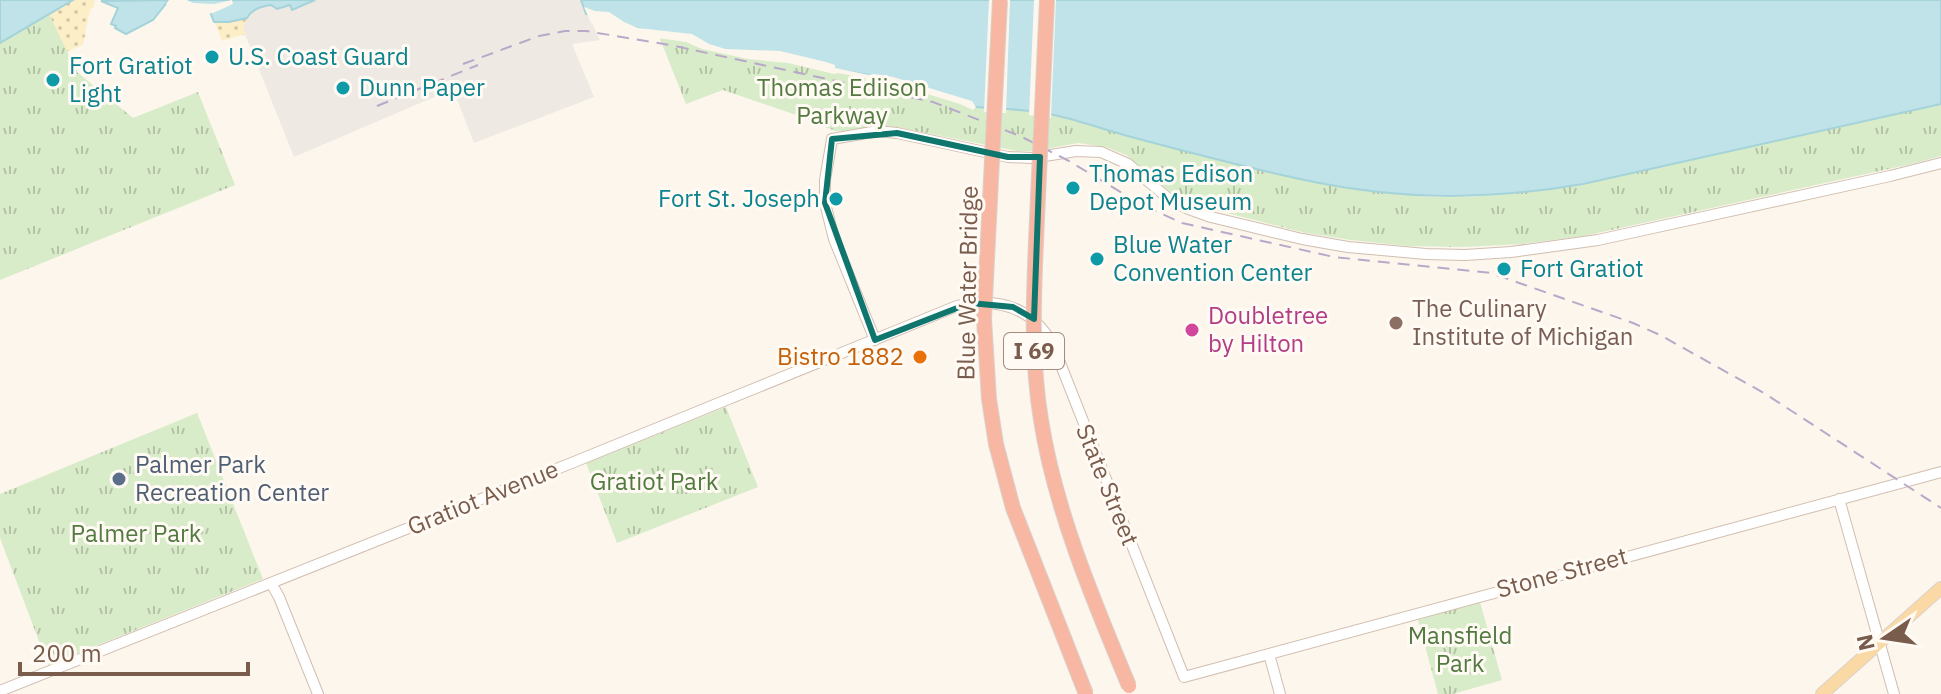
<svg xmlns="http://www.w3.org/2000/svg" width="1941" height="694" viewBox="0 0 1941 694" font-family="'IBM Plex Sans',sans-serif">
<defs>
<pattern id="sand-dots" width="8" height="8" patternUnits="userSpaceOnUse" patternTransform="scale(2)"><rect width="8" height="8" fill="#fcefc7"/><path d="M2 2h.1M6 6h.1" fill="none" stroke="#d1c5a4" stroke-width="1.8" stroke-linecap="round"/></pattern>
<pattern id="park-tufts" width="24" height="20" patternUnits="userSpaceOnUse" patternTransform="scale(2)"><rect width="24" height="20" fill="#d8ecc9"/><path d="M3 7l-1-3M5 7V3M7 7l1-3M15 17l-1-3M17 17v-4M19 17l1-3" fill="none" stroke="#b4c2a5"/></pattern>
</defs>
<rect width="100%" height="100%" fill="#fdf6ec"/>
<path fill="#efe9e4" d="M315,0H581L600,40L572,44L594,97L474,143L453,89L294,157L239,19L252,10L264,6L290,5L292,9Z"/>
<path fill="url(#sand-dots)" d="M56,0H95L94,7L90,10L83,45L0,79V31Z
M219,11L244,12L247,20L243,27L246,34L222,41L211,13Z"/>
<path fill="url(#park-tufts)" d="M49,14L77,72L133,118L198,92L235,185L0,280V43Z
M658,34L789,59L1024,110C1068,117 1111,132 1154,143C1241,165 1328,190 1418,196C1473,200 1528,193 1583,184L1941,104V156L1916,163L1584,236L1523,244L1464,247L1407,246L1351,240L1306,233L1215,210L1188,202L1169,191L1126,155L1106,147L1078,143L1035,151H1017L891,126H876L847,131H835L802,117L723,90L686,104Z
M726,407L758,487L617,543L586,463Z
M197,413L263,579L48,665L0,538V494Z
M1480,602L1502,680L1453,694H1438L1418,620Z"/>
<path fill="#d8ecc9" d="M643,477L650,496L618,509L611,490Z
M74,553L82,568L52,582L45,567Z"/>
<path fill="#bfe3e8" stroke="#a5d3da" stroke-width="2" d="M0,0H73L0,43Z
M169,0L153,20L126,34L115,28L116,26L111,24L118,8L101,1Z
M172,0H315L292,10L290,5L277,9L271,5C261,7 253,8 247,18L229,22H214L210,12Z
M581,0H1941V104L1583,184C1477,202 1387,200 1282,175C1229,163 1176,149 1124,135C1100,128 1077,120 1054,115C1028,109 1002,109 976,107L972,104L869,75L753,56L658,34L586,14Z"/>
<path fill="#fdf6ec" d="M169,0H187L193,3L214,4L232,0L233,4L213,13L203,14L179,10L171,4L169,6L166,4Z
M989,0H1010L1006,113L984,112Z
M1034,0H1056L1051,118L1029,115Z
M584,7L595,11L609,12L624,22L638,28L692,34L709,44L726,49L780,51L826,62L835,65V68L869,75L874,74L893,77L972,101L976,107L973,110L960,104L901,86L868,82L867,84L865,78L838,73L834,74L788,63L748,59L702,49L686,42L630,34L617,28L599,27L591,23Z"/>
<g fill="none" stroke-linecap="round" stroke-linejoin="round">
<g stroke="#d1beb0" stroke-width="12">
<path id="minor" d="M875,340L834,239L825,203V180L832,139L878,131L897,133L1008,157L1032,158L1076,151L1101,152L1128,164L1170,200L1186,208L1211,217L1302,239L1348,247L1426,254L1465,255L1511,252L1598,240L1890,176L1941,163
M1839,499L1894,694
M271,583L279,597L318,694
M1269,654L1280,694
M0,691L574,462L957,306C998,297 1032,307 1053,345L1184,677L1941,472"/>
</g>
<g stroke="#dad1cd" stroke-width="14">
<path id="major" d="M1822,694L1941,588"/>
</g>
<use href="#minor" stroke="#fff" stroke-width="10"/>
<use href="#major" stroke="#fbd9a5" stroke-width="12"/>
<path stroke="#b9a8c9" stroke-width="2" stroke-dasharray="12 8" stroke-linecap="butt" d="M463,64L539,36L565,31H586L670,45L933,102L1020,136L1069,161L1142,205L1182,223L1334,257L1491,273L1633,323L1660,335L1764,393L1941,508
M377,106L478,65"/>
<g stroke="#dad1cd" stroke-width="16" stroke-linecap="butt">
<path id="highway-bridge" d="M1000,0L984,319L989,399L996,444L1013,508L1086,694
M1047,0C1043,73 1040,146 1037,219C1034,287 1030,354 1041,420C1055,510 1094,602 1129,686"/>
</g>
<use href="#highway-bridge" stroke="#f7b7a3" stroke-width="14"/>
</g>
<path fill="none" stroke="#0f766e" stroke-width="6" stroke-linejoin="round" d="M897,133L1008,157H1040L1034,319L1013,307L970,303L875,340L825,203L832,139Z"/>
<g fill="#0f9aa8" stroke="#fffaf3" stroke-width="3">
<circle cx="212" cy="57" r="8"/>
<circle cx="53" cy="80" r="8"/>
<circle cx="343" cy="88" r="8"/>
<circle cx="1073" cy="188" r="8"/>
<circle cx="836" cy="199" r="8"/>
<circle cx="1097" cy="259" r="8"/>
<circle cx="1504" cy="269" r="8"/>
</g>
<circle fill="#8d6e63" stroke="#fffaf3" stroke-width="3" cx="1396" cy="323" r="8"/>
<circle fill="#d1479c" stroke="#fffaf3" stroke-width="3" cx="1192" cy="330" r="8"/>
<circle fill="#e8710a" stroke="#fffaf3" stroke-width="3" cx="920" cy="357" r="8"/>
<circle fill="#5c6f8a" stroke="#fffaf3" stroke-width="3" cx="119" cy="479" r="8"/>
<g text-anchor="middle" stroke-width="6" stroke-linejoin="round" paint-order="stroke">
<rect fill="#fffaf3" stroke="#a28b7f" stroke-width="2" x="1004" y="333" width="60" height="36" rx="6"/>
<g font-size="22" font-weight="bold" fill="#7a5c4d">
<text x="1034" y="359">I 69</text>
</g>
<g font-size="24" fill="#0d838f" stroke="#fffaf3" text-anchor="start">
<text x="228" y="65">U.S. Coast Guard</text>
<text x="69" y="74">Fort Gratiot<tspan x="69" dy="28">Light</tspan></text>
<text x="359" y="96">Dunn Paper</text>
<text x="1089" y="182">Thomas Edison<tspan x="1089" dy="28">Depot Museum</tspan></text>
<text x="820" y="207" text-anchor="end">Fort St. Joseph</text>
<text x="1113" y="253">Blue Water<tspan x="1113" dy="28">Convention Center</tspan></text>
<text x="1520" y="277">Fort Gratiot</text>
</g>
<g font-size="24" fill="#537a41" stroke="#fffaf3">
<text x="842" y="96">Thomas Ediison<tspan x="842" dy="28">Parkway</tspan></text>
<text x="654" y="490">Gratiot Park</text>
<text x="136" y="542">Palmer Park</text>
<text x="1460" y="644">Mansfield<tspan x="1460" dy="28">Park</tspan></text>
</g>
<g font-size="24" fill="#7a5c4d" stroke="#fffaf3">
<text transform="translate(968 283) rotate(-89)" y="8">Blue Water Bridge</text>
<text transform="translate(1107 485) rotate(68)" y="8">State Street</text>
<text transform="translate(483 498) rotate(-22)" y="8">Gratiot Avenue</text>
<text transform="translate(1562 573) rotate(-15)" y="8">Stone Street</text>
</g>
<g font-size="24" fill="#785e54" stroke="#fffaf3" text-anchor="start">
<text x="1412" y="317">The Culinary<tspan x="1412" dy="28">Institute of Michigan</tspan></text>
</g>
<g font-size="24" fill="#b23c85" stroke="#fffaf3" text-anchor="start">
<text x="1208" y="324">Doubletree<tspan x="1208" dy="28">by Hilton</tspan></text>
</g>
<g font-size="24" fill="#c56008" stroke="#fffaf3" text-anchor="end">
<text x="904" y="365">Bistro 1882</text>
</g>
<g font-size="24" fill="#4e5e75" stroke="#fffaf3" text-anchor="start">
<text x="135" y="473">Palmer Park<tspan x="135" dy="28">Recreation Center</tspan></text>
</g>
</g>
<g transform="translate(1885 638) rotate(257)" stroke="#fffaf3" stroke-width="6" paint-order="stroke">
<path d="M0-6L14 30L0 20L-14 30Z" fill="#7a5c4d"/>
<text y="-12" font-size="22" font-weight="bold" text-anchor="middle" fill="#7a5c4d">N</text>
</g>
<path d="M20 662v12h228v-12" fill="none" stroke="#7a5c4d" stroke-width="4"/>
<text x="32" y="662" font-size="24" fill="#7a5c4d" stroke="#fffaf3" stroke-width="6" paint-order="stroke">200 m</text>
</svg>
